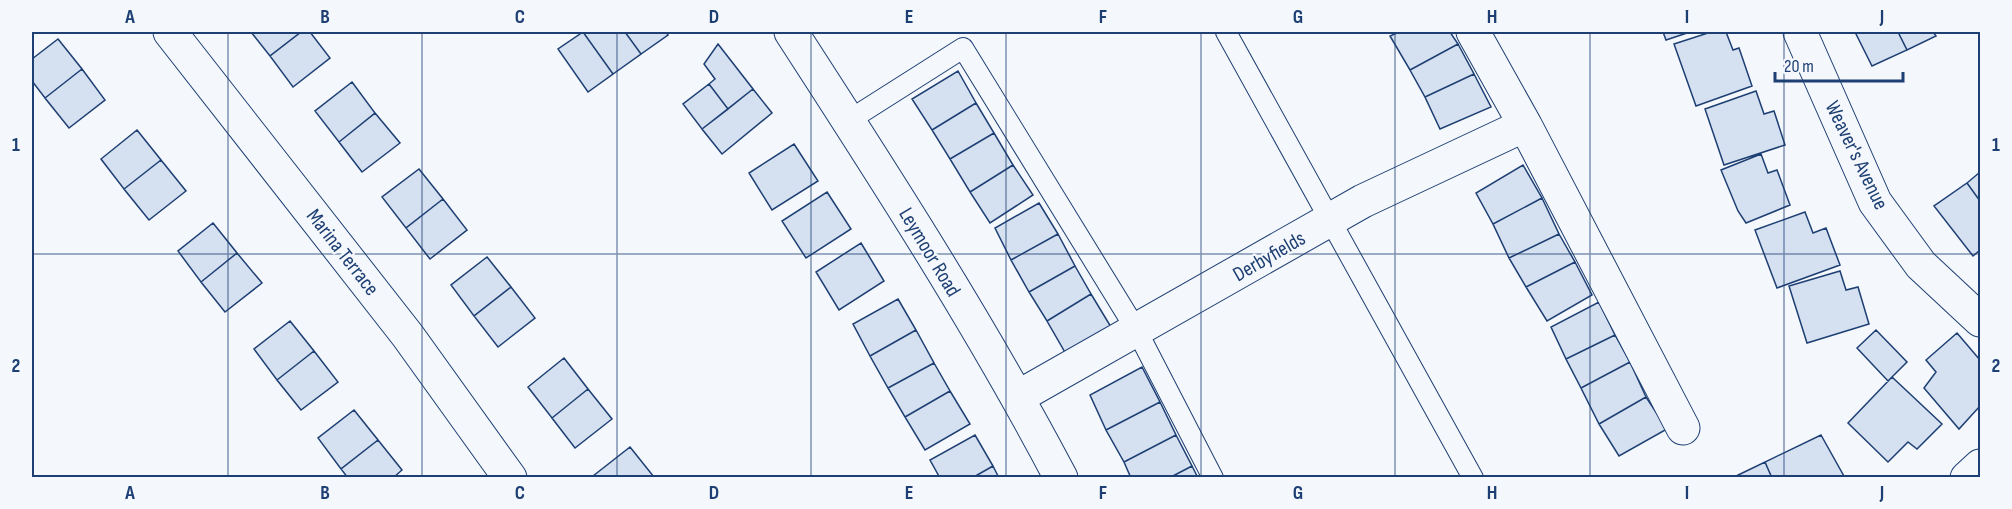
<svg xmlns="http://www.w3.org/2000/svg" width="2012" height="509" viewBox="0 0 2012 509" font-family="'Sofia Sans Condensed',sans-serif">
<rect width="100%" height="100%" fill="#f4f7fb"/>
<path fill="#d5e0f0" stroke="#1d3f73" stroke-width="1.5" d="M251,32H301L270,56Z
M301,32H310L330,58L293,87L270,56Z
M583,32H625L641,54L613,74Z
M583,32L613,74L588,92L558,49Z
M625,32H666L668,35L641,54Z
M1399,32H1450L1458,44L1410,70L1390,36Z
M1663,32H1690L1666,40Z
M1711,32H1726L1733,50L1739,48L1752,86L1696,106L1674,44Z
M1855,32H1898L1907,50L1872,66Z
M1898,32H1933L1936,36L1907,50Z
M58,39L82,69L45,98L32,81V59Z
M718,44L753,89L728,109L709,84L715,79L704,64Z
M1458,44L1474,74L1425,97L1410,70Z
M82,69L105,100L69,128L45,98Z
M958,71L976,103L932,130L912,99Z
M1474,74L1491,107L1440,129L1425,97Z
M352,82L375,113L339,142L315,111Z
M709,84L728,109L702,129L683,104Z
M753,89L772,113L722,154L702,129Z
M1756,91L1764,114L1774,111L1785,145L1724,165L1705,109Z
M976,103L994,133L950,159L932,130Z
M375,113L400,143L362,172L339,142Z
M137,130L161,160L124,189L101,159Z
M994,133L1013,165L970,192L950,159Z
M794,144L818,181L772,210L749,173Z
M1761,154L1768,173L1777,170L1790,205L1746,223L1738,211L1721,170Z
M161,160L186,191L149,220L124,189Z
M1013,165L1033,195L990,223L970,192Z
M1523,165L1542,198L1493,224L1476,193Z
M419,169L443,199L406,228L382,197Z
M1980,172V201L1967,183Z
M1967,183L1980,201V250L1973,256L1934,206Z
M827,192L851,229L806,258L782,221Z
M1542,198L1559,234L1509,258L1493,224Z
M443,199L467,230L430,259L406,228Z
M1039,203L1058,234L1011,260L995,228Z
M1805,212L1813,233L1826,228L1840,265L1777,288L1755,230Z
M213,223L237,253L201,282L178,251Z
M1058,234L1075,266L1029,292L1011,260Z
M1559,234L1575,262L1526,287L1509,258Z
M861,243L884,281L839,310L816,272Z
M237,253L262,283L225,312L201,282Z
M487,257L511,287L474,316L451,285Z
M1575,262L1592,295L1547,321L1526,287Z
M1075,266L1091,294L1047,321L1029,292Z
M1840,271L1846,290L1858,287L1869,324L1807,343L1789,286Z
M511,287L535,318L498,347L474,316Z
M1091,294L1111,327L1066,354L1047,321Z
M898,299L916,330L870,356L853,324Z
M1599,302L1615,335L1566,359L1551,327Z
M290,321L314,351L277,380L254,349Z
M916,330L934,363L888,388L870,356Z
M1876,330L1907,362L1888,381L1857,348Z
M1957,333L1980,360V406L1959,429L1924,388L1936,372L1926,360Z
M1615,335L1630,362L1581,388L1566,359Z
M314,351L338,382L301,410L277,380Z
M564,358L588,389L552,418L528,387Z
M1630,362L1646,397L1599,424L1581,388Z
M934,363L950,391L905,417L888,388Z
M1142,367L1160,402L1106,430L1090,395Z
M1892,377L1942,424L1917,449L1908,442L1888,462L1848,423Z
M588,389L612,419L575,448L552,418Z
M950,391L970,424L925,450L905,417Z
M1646,397L1667,429L1619,456L1599,424Z
M1160,402L1176,435L1124,462L1106,430Z
M354,410L378,440L341,469L318,438Z
M975,435L993,466L972,478H940L930,460Z
M1176,435L1192,466L1169,478H1131L1124,462Z
M1821,435L1845,478H1772L1765,462Z
M378,440L402,470L393,478H348L341,469Z
M630,447L654,477L595,478L593,476Z
M1765,462L1772,478H1732Z
M993,466L999,478H972Z
M1192,466L1198,478H1169Z"/>
<g fill="none" stroke-linecap="round" stroke-linejoin="round">
<g stroke="#1d3f73" stroke-width="22">
<path id="lane" d="M1226,32L1473,478
M848,121L963,48L1137,331L1213,478"/>
</g>
<g stroke="#1d3f73" stroke-width="35">
<path id="street" d="M170,32L408,336L510,478
M1473,32L1525,125L1683,428
M1800,32L1875,202L1921,265L1980,320
M1018,397L1363,201L1525,125
M1967,478L1980,466"/>
</g>
<g stroke="#1d3f73" stroke-width="35">
<path id="secondary" d="M791,32C885,177 980,324 1061,478"/>
</g>
<use href="#lane" stroke="#f4f7fb" stroke-width="20"/>
<use href="#street" stroke="#f4f7fb" stroke-width="33"/>
<use href="#secondary" stroke="#f4f7fb" stroke-width="33"/>
</g>
<path fill="none" stroke="#1d3f73" stroke-width="1.5" stroke-opacity="0.55" d="M228,32V478M422,32V478M617,32V478M811,32V478M1006,32V478M1201,32V478M1395,32V478M1590,32V478M1784,32V478M32,254H1980"/>
<g text-anchor="middle" stroke-width="4.5" stroke-linejoin="round" paint-order="stroke">
<g font-size="21" fill="#1d3f73" stroke="#f4f7fb">
<text transform="translate(1857 155) rotate(64)" y="7">Weaver's Avenue</text>
<text transform="translate(343 252) rotate(52)" y="7">Marina Terrace</text>
<text transform="translate(930 252) rotate(59)" y="7">Leymoor Road</text>
<text transform="translate(1269 256) rotate(-30)" y="7">Derbyfields</text>
</g>
</g>
<rect width="2012" height="509" fill="none" stroke="#f4f7fb" stroke-width="66"/>
<path d="M1775 72v9h128v-9" fill="none" stroke="#1d3f73" stroke-width="3"/>
<text x="1784" y="72" font-size="18" fill="#1d3f73" stroke="#f4f7fb" stroke-width="4.5" paint-order="stroke">20 m</text>
<rect x="33" y="33" width="1946" height="443" fill="none" stroke="#1d3f73" stroke-width="2"/>
<g font-size="20" text-anchor="middle" font-weight="bold" fill="#1d3f73">
<text x="130" y="23">A</text>
<text x="325" y="23">B</text>
<text x="520" y="23">C</text>
<text x="714" y="23">D</text>
<text x="909" y="23">E</text>
<text x="1103" y="23">F</text>
<text x="1298" y="23">G</text>
<text x="1492" y="23">H</text>
<text x="1687" y="23">I</text>
<text x="1882" y="23">J</text>
<text x="16" y="151">1</text>
<text x="1996" y="151">1</text>
<text x="16" y="372">2</text>
<text x="1996" y="372">2</text>
<text x="130" y="499">A</text>
<text x="325" y="499">B</text>
<text x="520" y="499">C</text>
<text x="714" y="499">D</text>
<text x="909" y="499">E</text>
<text x="1103" y="499">F</text>
<text x="1298" y="499">G</text>
<text x="1492" y="499">H</text>
<text x="1687" y="499">I</text>
<text x="1882" y="499">J</text>
</g>
</svg>
